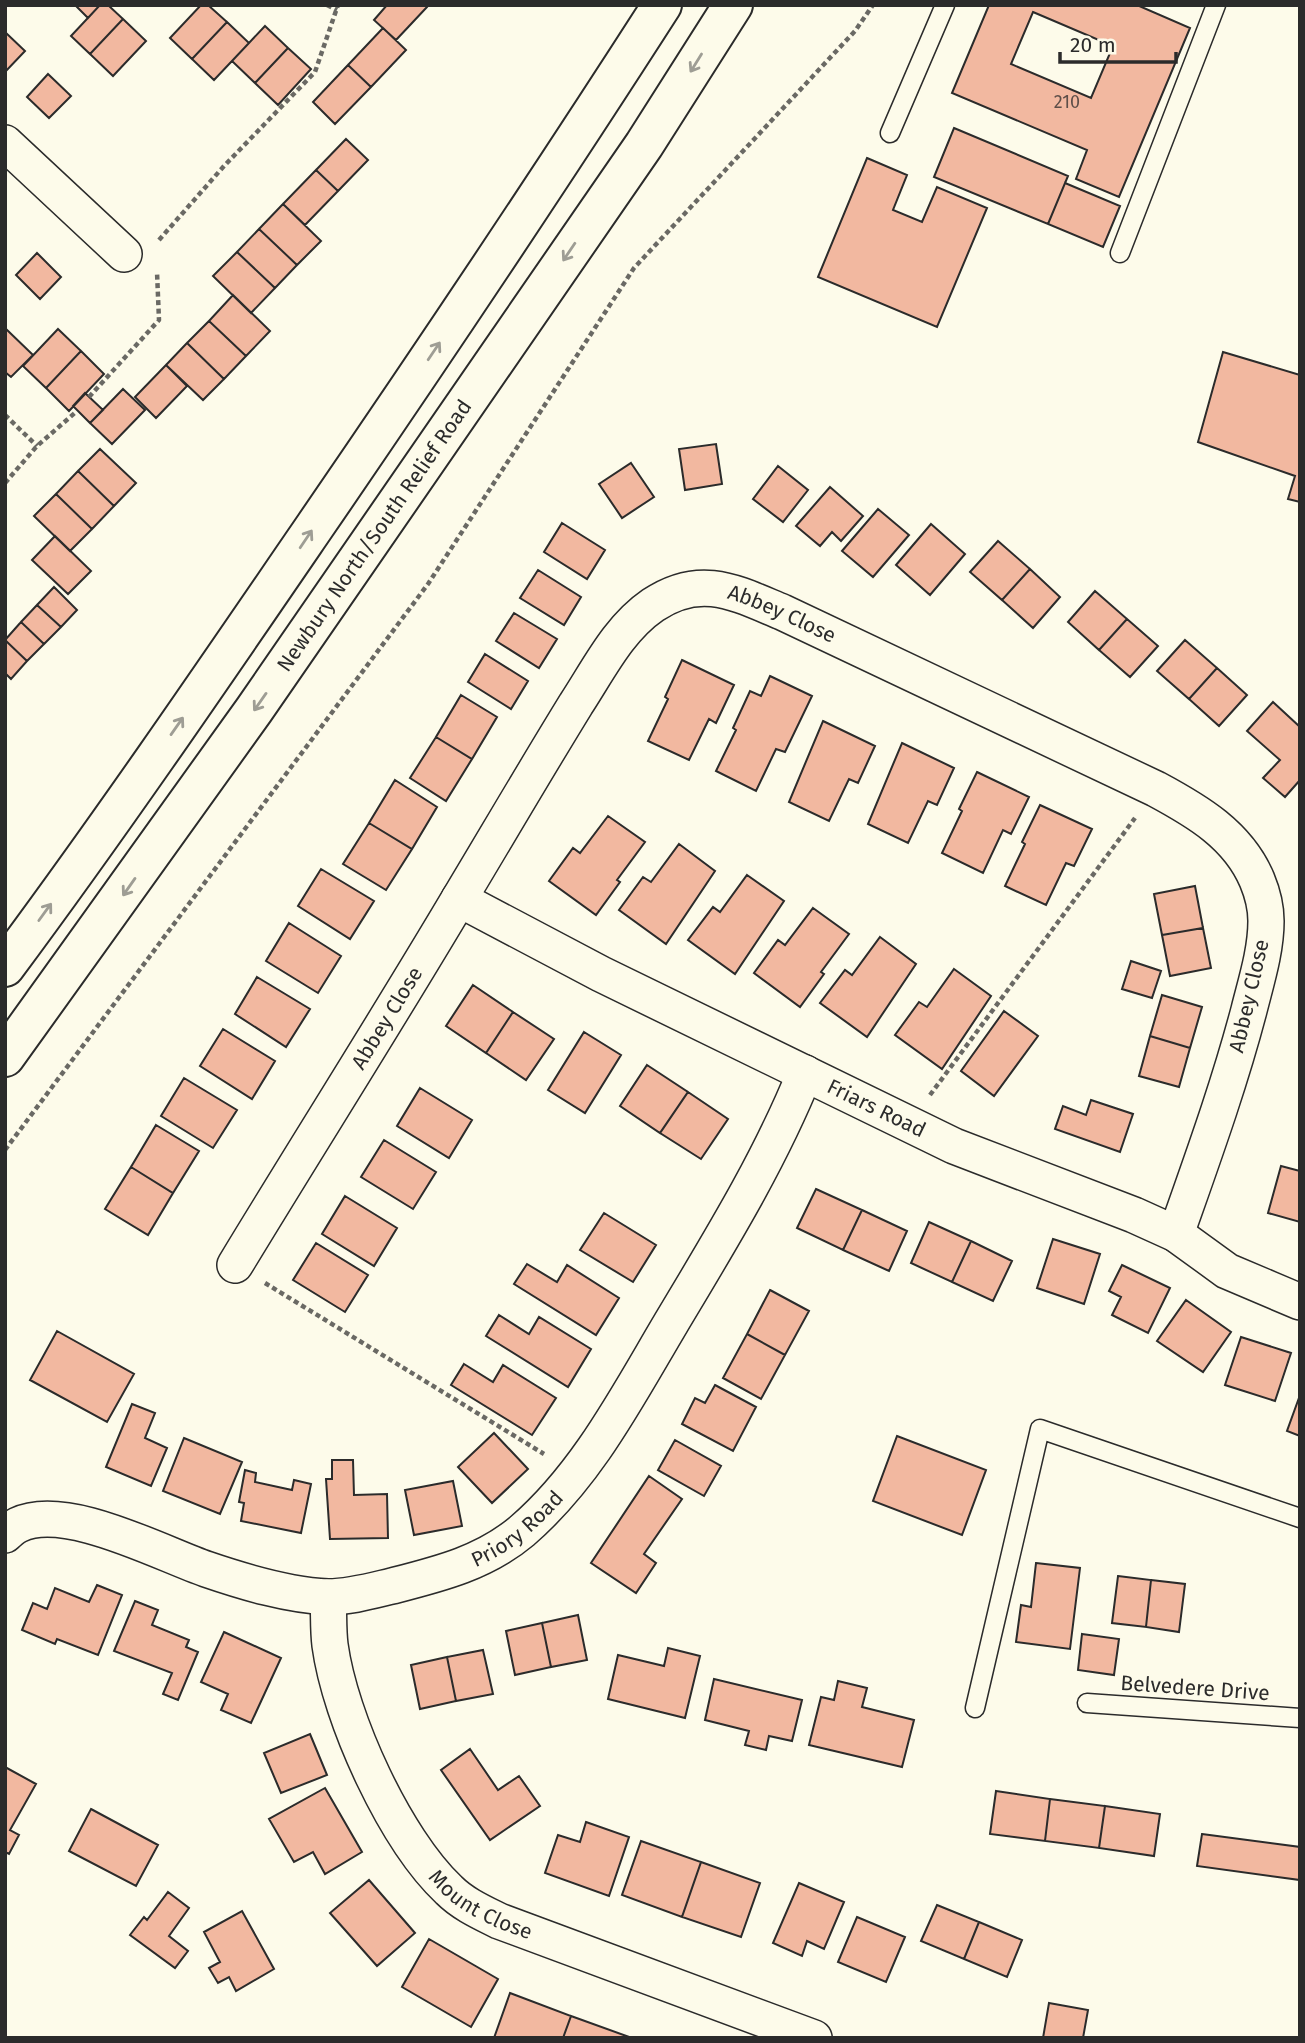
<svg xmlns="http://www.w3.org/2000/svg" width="1305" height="2043" viewBox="0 0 1305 2043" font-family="'Fira Sans',sans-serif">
<rect width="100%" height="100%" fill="#fdfbea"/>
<path fill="#f2b8a0" stroke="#2b2b2b" stroke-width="2" fill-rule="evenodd" d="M75,5H100L88,18Z
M100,5H108L123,19L90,54L71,36Z
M201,5H208L227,22L192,59L170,38Z
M387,5H426L427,7L396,40L374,20Z
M989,5H1137L1190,28L1119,197L1076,179L1087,150L952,93ZM1033,12L1113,46L1091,98L1011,64Z
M123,19L146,41L113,76L90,54Z
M227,22L249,43L214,80L192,59Z
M265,26L288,48L255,83L232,61Z
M383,28L406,50L371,87L348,65Z
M5,32L25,51L5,72Z
M288,48L311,69L278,105L255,83Z
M348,65L371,87L335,124L313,102Z
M48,74L71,96L49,118L27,97Z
M954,128L1068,176L1048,224L934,177Z
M346,139L368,160L338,191L316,170Z
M867,158L907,175L893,210L922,222L937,187L987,208L937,327L818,277Z
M316,170L338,191L305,225L283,204Z
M1065,183L1120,206L1103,247L1048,224Z
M283,204L321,241L297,265L259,229Z
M259,229L297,265L275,288L237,252Z
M237,252L275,288L251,313L213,276Z
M37,253L61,277L40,299L16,275Z
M233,295L270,331L246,356L209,321Z
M209,321L246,356L224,379L187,343Z
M5,328L33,355L11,377L5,372Z
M58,329L81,351L46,388L23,366Z
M187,343L224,379L203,400L166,365Z
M81,351L104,374L69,411L46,388Z
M1223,352L1300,375V502L1288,499L1295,476L1198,442Z
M166,365L187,386L156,418L135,397Z
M123,389L145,410L112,444L90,423Z
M85,393L103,410L90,423L73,406Z
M716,444L722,484L685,490L679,449Z
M100,449L136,483L114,506L78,471Z
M631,463L654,497L622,518L599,484Z
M778,466L808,490L783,522L753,499Z
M78,471L114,506L92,529L56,494Z
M830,487L863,516L841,541L832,532L820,546L796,526Z
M56,494L92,529L70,551L34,516Z
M878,509L909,535L873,577L842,551Z
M562,523L605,550L587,579L544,552Z
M931,524L965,554L930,595L896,565Z
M55,536L91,571L68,594L32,560Z
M998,541L1030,569L1002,600L970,572Z
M1030,569L1060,597L1033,628L1002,600Z
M538,570L581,597L564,625L520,598Z
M54,587L77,610L61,627L37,605Z
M1095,591L1127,619L1099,650L1068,622Z
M37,605L61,627L44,644L21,622Z
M514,613L557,639L539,668L496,641Z
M1127,619L1158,646L1130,677L1099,650Z
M21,622L44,644L27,661L5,640Z
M5,640L27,661L11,679L5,673Z
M1185,640L1217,668L1189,699L1157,671Z
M485,654L528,681L511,709L468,682Z
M682,660L734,685L716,723L709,719L689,760L648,741L668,699L665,697Z
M1217,668L1247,695L1219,726L1189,699Z
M770,676L812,696L785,752L776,749L756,791L716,771L736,730L733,728L750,691L761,696Z
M461,695L497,717L472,759L436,737Z
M1273,702L1300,727V780L1285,797L1263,778L1280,760L1247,731Z
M823,721L875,746L858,783L849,779L829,821L789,802Z
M436,737L472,759L446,801L410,778Z
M902,743L954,768L937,805L928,801L908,843L868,824Z
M977,772L1029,797L1011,834L1003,830L983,873L942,853L962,811L959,809Z
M395,780L437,807L412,849L369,823Z
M1040,805L1092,829L1074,866L1066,863L1046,905L1005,886L1025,844L1022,842Z
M608,816L645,842L617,880L620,882L596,915L549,881L573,848L580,853Z
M369,823L412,849L386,890L343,864Z
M679,844L715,871L666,944L619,910L643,877L651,882Z
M321,869L374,901L350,939L298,906Z
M747,875L784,901L735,974L688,940L713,907L720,912Z
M1195,886L1203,928L1162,935L1154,894Z
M813,908L849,934L821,972L824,974L800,1007L754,973L778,940L785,945Z
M289,923L341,956L318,993L266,961Z
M1203,928L1211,968L1170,976L1162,935Z
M880,937L916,964L867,1037L820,1003L845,970L852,975Z
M1131,961L1161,971L1152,998L1122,989Z
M954,969L991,996L942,1069L895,1035L919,1002L927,1007Z
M257,977L310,1009L286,1047L235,1014Z
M473,985L513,1012L486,1053L446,1026Z
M1162,995L1202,1007L1190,1048L1150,1036Z
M1004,1011L1038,1036L994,1096L961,1071Z
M513,1012L554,1039L526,1080L486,1053Z
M223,1029L275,1061L252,1099L200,1066Z
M584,1032L621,1055L585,1113L548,1090Z
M1150,1036L1190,1048L1179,1087L1139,1076Z
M647,1065L688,1092L660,1133L620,1106Z
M184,1078L237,1110L213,1148L161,1116Z
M420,1088L472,1120L449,1158L397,1126Z
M688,1092L728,1119L701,1159L660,1133Z
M1091,1100L1133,1114L1120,1152L1055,1129L1063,1106L1086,1115Z
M156,1125L199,1151L173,1193L131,1167Z
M384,1140L436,1172L413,1209L361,1177Z
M1281,1166L1300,1171V1222L1268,1213Z
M131,1167L173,1193L148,1235L105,1209Z
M816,1189L862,1210L843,1250L797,1228Z
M345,1196L397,1228L374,1266L322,1234Z
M862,1210L907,1231L889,1271L843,1250Z
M604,1213L656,1245L633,1282L580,1250Z
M929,1222L971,1241L952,1282L911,1263Z
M1053,1239L1100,1254L1084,1304L1037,1288Z
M971,1241L1012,1261L993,1301L952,1282Z
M316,1243L368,1275L345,1312L293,1280Z
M527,1264L557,1282L567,1265L619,1298L596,1335L514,1284Z
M1122,1265L1170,1288L1148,1333L1112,1315L1121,1297L1109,1291Z
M770,1290L809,1311L785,1355L747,1334Z
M1186,1300L1231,1332L1203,1372L1157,1341Z
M499,1315L529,1334L539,1317L591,1349L568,1387L486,1336Z
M57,1331L134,1374L107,1422L30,1380Z
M747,1334L785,1355L761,1399L723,1378Z
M1241,1337L1291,1353L1275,1401L1225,1385Z
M464,1364L493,1382L503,1365L556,1398L532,1435L451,1385Z
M715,1385L756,1407L733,1451L682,1424L695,1398L705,1403Z
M1300,1395V1436L1287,1431Z
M132,1404L155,1413L145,1438L167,1448L151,1486L106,1467Z
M494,1433L528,1469L492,1503L458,1467Z
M897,1436L986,1470L962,1535L873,1501Z
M184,1438L242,1462L220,1514L163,1491Z
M675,1440L721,1466L704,1496L658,1470Z
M332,1460H353L354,1495L387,1494L388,1538L330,1539L326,1479H332Z
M245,1470L256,1473L255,1482L292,1490L294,1480L311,1484L301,1533L241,1521L244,1503L239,1502Z
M649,1476L682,1499L644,1554L656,1563L636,1593L591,1563Z
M453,1481L462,1526L414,1535L405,1490Z
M1036,1563L1080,1568L1070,1649L1016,1642L1021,1605L1031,1607Z
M1118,1576L1151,1580L1146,1627L1112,1623Z
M1151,1580L1185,1584L1179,1632L1146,1627Z
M97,1585L122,1595L98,1655L57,1639L55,1644L22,1630L33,1603L47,1609L55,1588L89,1602Z
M135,1601L158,1610L152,1625L189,1640L186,1647L198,1652L178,1700L163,1694L172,1673L114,1651Z
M578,1615L587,1660L551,1667L542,1623Z
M542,1623L551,1667L515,1675L506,1631Z
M224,1632L281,1658L251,1723L221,1710L228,1694L201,1682Z
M1082,1634L1119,1639L1114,1675L1078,1670Z
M668,1648L700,1656L685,1718L608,1699L618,1655L664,1666Z
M483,1650L493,1694L456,1701L447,1657Z
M447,1657L456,1701L420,1709L411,1665Z
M714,1679L802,1700L792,1741L769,1736L766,1750L745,1745L749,1731L705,1720Z
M838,1681L867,1688L862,1707L914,1720L902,1767L809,1745L821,1697L834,1700Z
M310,1734L327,1775L281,1793L264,1753Z
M470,1749L498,1790L519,1776L540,1806L490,1840L441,1770Z
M5,1767L36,1784L10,1830L19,1835L9,1854L5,1852Z
M325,1788L362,1852L325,1874L313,1852L294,1862L269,1819Z
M996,1791L1050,1799L1045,1841L990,1834Z
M1050,1799L1105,1806L1099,1848L1045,1841Z
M1105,1806L1160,1814L1154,1856L1099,1848Z
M91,1809L158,1845L136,1886L69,1851Z
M586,1822L629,1837L609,1896L545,1873L558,1835L580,1842Z
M1202,1834L1300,1847V1880L1197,1866Z
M641,1841L701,1862L682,1917L622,1895Z
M701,1862L760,1883L741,1937L682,1917Z
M369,1880L415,1933L377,1966L330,1913Z
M799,1883L844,1902L824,1949L807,1941L802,1956L773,1943Z
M168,1892L189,1908L169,1936L188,1951L175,1968L130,1935L144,1917L147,1920Z
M937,1905L979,1922L964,1959L921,1941Z
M242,1911L274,1969L236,1991L229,1977L218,1983L209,1968L220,1962L204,1932Z
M857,1917L905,1937L886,1982L838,1962Z
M979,1922L1022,1940L1007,1977L964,1959Z
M429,1939L498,1979L471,2027L402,1987Z
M510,1993L571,2016L563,2038H494Z
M1049,2003L1088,2010L1083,2038H1043Z
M571,2016L632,2038H563Z"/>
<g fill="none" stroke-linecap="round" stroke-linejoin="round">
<g stroke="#2b2b2b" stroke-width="21">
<path id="lane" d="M890,133L945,5
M1120,253L1216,5
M1087,1703L1300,1718
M975,1708L1040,1429L1300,1518"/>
</g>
<g stroke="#2b2b2b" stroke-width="38">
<g id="street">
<path d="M5,143L124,254"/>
<path id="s1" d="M459,899L601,974L954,1146L1134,1215L1176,1234L1227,1271L1300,1302"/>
<path id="s2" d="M235,1265C309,1143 386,1022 459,899C498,834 536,769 576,704C599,669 618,629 653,605C701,573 736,593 782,612L1156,789C1197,811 1238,835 1257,880C1262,892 1266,908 1266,921C1266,951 1256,982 1249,1010C1229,1086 1202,1160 1176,1234"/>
<path id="s3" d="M5,1535C9,1531 14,1527 18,1525C65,1502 160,1553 206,1569C244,1582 287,1595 328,1597C350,1597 371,1591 392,1586C439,1574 484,1563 522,1531C587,1475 627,1397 671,1323C720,1241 769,1162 805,1073"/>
<path id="s4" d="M328,1597C329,1613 328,1629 330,1645C340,1719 395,1839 449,1890C463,1904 481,1912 499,1921L814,2038"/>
</g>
</g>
<g stroke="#2b2b2b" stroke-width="42">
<g id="highway">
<path d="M5,967C112,823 213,675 315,526C433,354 549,181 662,5"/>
<path id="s5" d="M5,1057L254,710L644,145L733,5"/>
</g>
</g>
<path stroke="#6a6964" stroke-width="4.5" stroke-dasharray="5 3.5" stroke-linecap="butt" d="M327,5L337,10
M159,240L224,166L315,72L338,5
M89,397L159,320L157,272
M5,415L37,446
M5,483L37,446L77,411
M930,1095L1135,818
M5,1150L428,584L634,268L855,31L873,5
M265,1283L544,1454"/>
<use href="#lane" stroke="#fdfbea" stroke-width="18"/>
<use href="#street" stroke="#fdfbea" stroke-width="35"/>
<use href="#highway" stroke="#fdfbea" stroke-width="38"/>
</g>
<defs><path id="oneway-shaft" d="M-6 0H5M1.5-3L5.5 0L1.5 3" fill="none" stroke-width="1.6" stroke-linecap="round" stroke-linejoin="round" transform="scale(1.75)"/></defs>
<g stroke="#9e9d94">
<use href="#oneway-shaft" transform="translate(696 63) rotate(122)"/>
<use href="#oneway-shaft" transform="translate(569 252) rotate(124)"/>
<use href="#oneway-shaft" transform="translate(434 351) rotate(-56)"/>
<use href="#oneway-shaft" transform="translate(306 539) rotate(-56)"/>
<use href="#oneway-shaft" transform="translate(260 702) rotate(125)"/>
<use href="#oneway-shaft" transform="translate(177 726) rotate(-55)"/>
<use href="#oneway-shaft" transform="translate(129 887) rotate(125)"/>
<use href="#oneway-shaft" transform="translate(45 912) rotate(-54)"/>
</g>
<g text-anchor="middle" stroke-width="5" stroke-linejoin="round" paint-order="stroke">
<g font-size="18" fill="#5d4e48">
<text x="1067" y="108">210</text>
</g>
<g font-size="21" fill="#2b2b2b" stroke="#fdfbea">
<text dy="7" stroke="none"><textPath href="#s5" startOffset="639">Newbury North/South Relief Road</textPath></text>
<text dy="7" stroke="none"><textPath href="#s2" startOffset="920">Abbey Close</textPath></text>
<text transform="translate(1249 996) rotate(-77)" y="7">Abbey Close</text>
<text dy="7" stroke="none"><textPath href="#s2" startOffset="290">Abbey Close</textPath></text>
<text dy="7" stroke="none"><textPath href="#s1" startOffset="467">Friars Road</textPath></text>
<text dy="7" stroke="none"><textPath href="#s3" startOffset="544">Priory Road</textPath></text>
<text transform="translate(1195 1688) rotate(4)" y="7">Belvedere Drive</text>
<text dy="7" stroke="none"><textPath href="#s4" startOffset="359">Mount Close</textPath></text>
</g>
</g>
<rect width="1305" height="2043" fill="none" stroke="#2b2b2b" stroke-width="14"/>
<path d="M1060 52v10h116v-10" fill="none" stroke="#2b2b2b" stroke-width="3.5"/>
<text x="1070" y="52" font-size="21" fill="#2b2b2b" stroke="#fdfbea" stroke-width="5" paint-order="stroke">20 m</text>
</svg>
